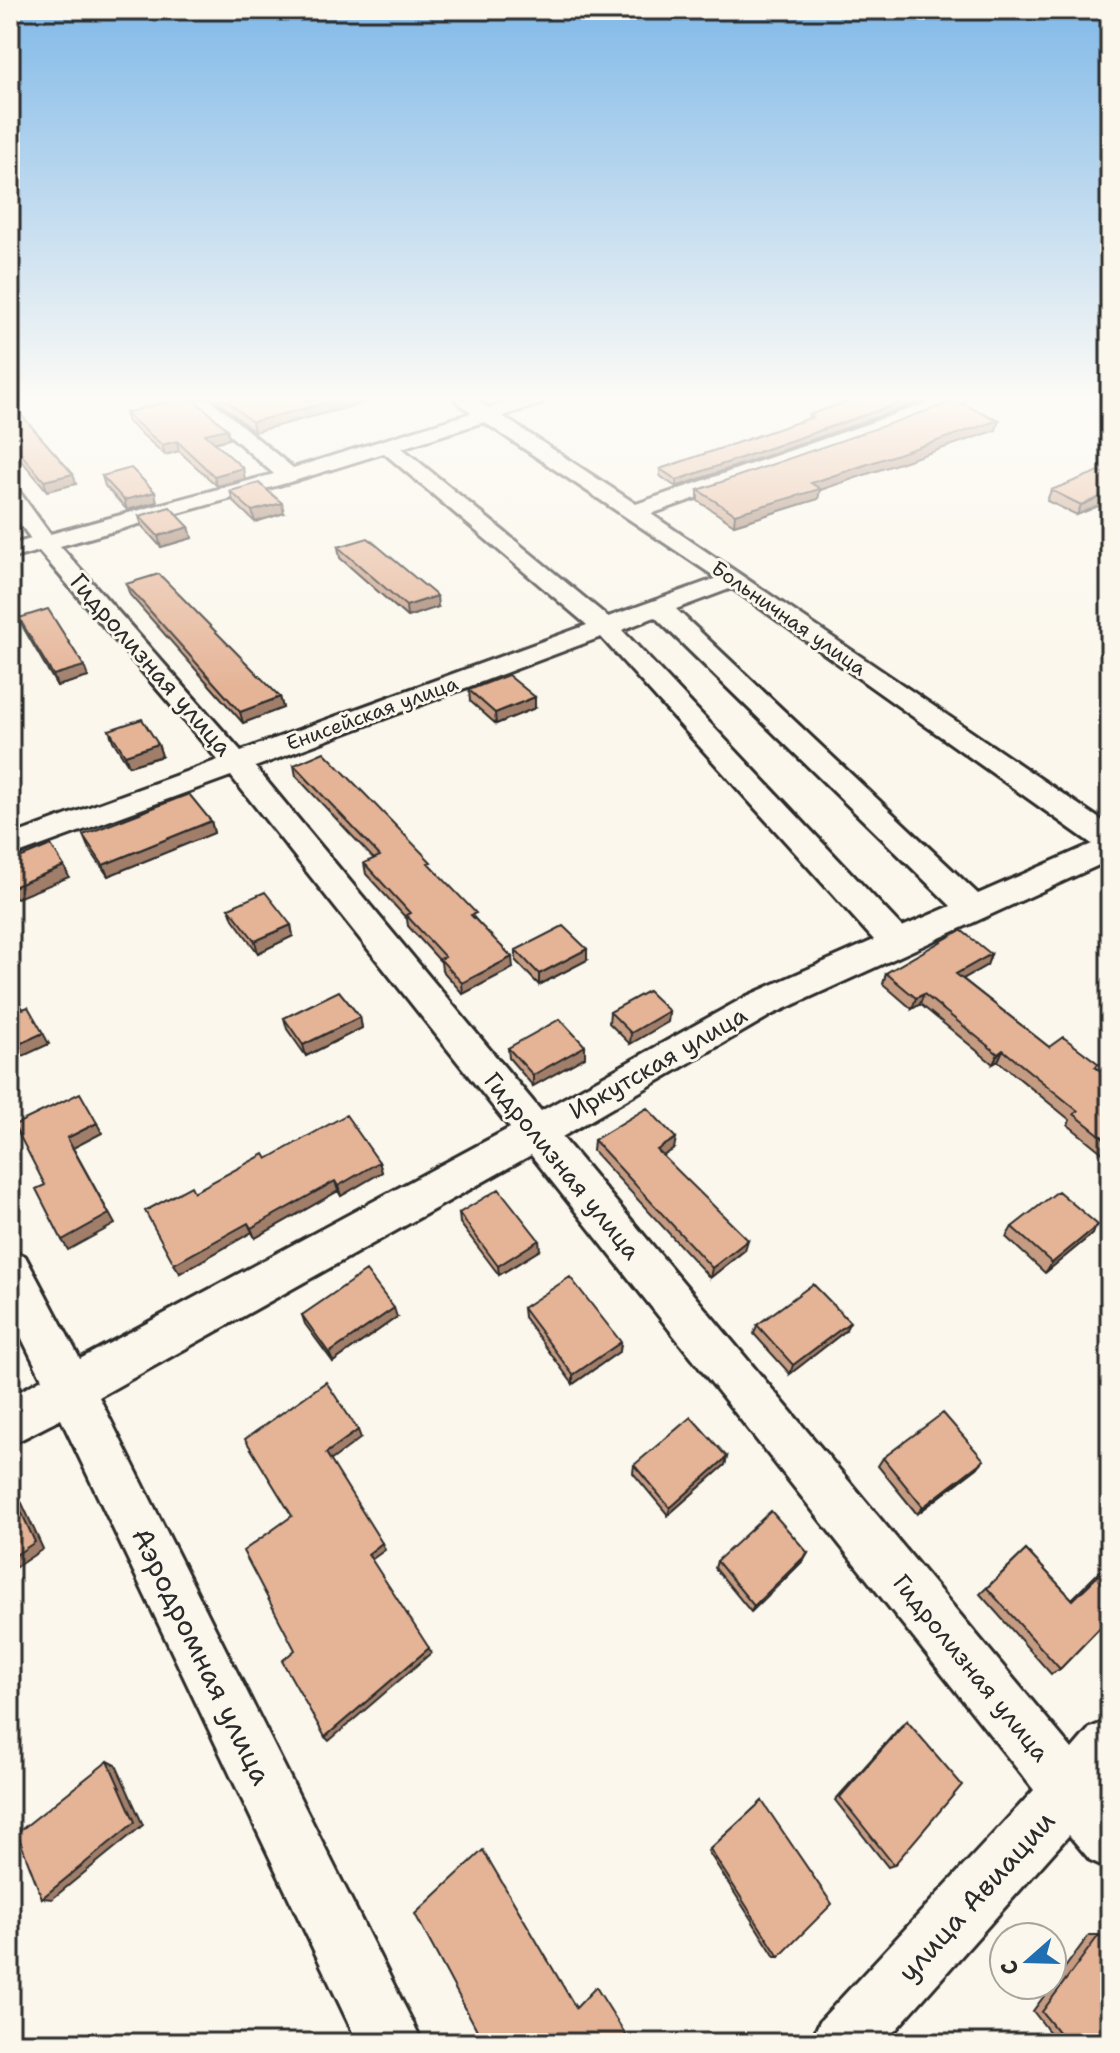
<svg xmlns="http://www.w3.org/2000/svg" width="1120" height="2053" viewBox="0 0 1120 2053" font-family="'Shantell Sans',sans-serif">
<rect width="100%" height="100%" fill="#fbf7ec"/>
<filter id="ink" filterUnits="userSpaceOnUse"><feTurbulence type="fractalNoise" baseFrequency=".0125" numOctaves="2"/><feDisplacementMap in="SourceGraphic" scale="16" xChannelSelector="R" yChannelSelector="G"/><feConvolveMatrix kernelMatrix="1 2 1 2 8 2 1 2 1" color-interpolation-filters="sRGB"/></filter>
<g filter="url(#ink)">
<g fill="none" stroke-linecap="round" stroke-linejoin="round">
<g stroke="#2b2b2b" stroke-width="6">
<path id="minor" d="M190,400H211L293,468L471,413L455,400H477L489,408L513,400H543L541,404L502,416L636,504L936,400H964L962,404L651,514L1110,826V860L773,1014L562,1137L1072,1749L1090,1728L1110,1720V1869L1090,1860L1069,1835L884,2043H810L820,2021L1034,1790L531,1155L99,1397L423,2043H358L61,1419L10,1445V1397L42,1379L10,1314V1251L25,1256L80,1359L510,1128L231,776L10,857V836L218,760L39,551L10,559V545L31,539L10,510V488L18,490L50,534L274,474ZM484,422L717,578L608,617L402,448ZM384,453L587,625L241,751L60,546L297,480ZM732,588L1092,844L978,894L676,609ZM655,617L951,906L902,927L622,630ZM601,637L874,940L747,996L541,1111L255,767Z"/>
</g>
<use href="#minor" fill="#fbf7ec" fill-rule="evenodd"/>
</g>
<path fill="#c59b82" stroke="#2b2b2b" stroke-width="2" d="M216,400H375L254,432Z
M852,400H926L676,487L660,476V469L808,419L809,415Z
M10,402L76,484L47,491L10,447Z
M125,413L227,429L229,439L214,443L245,479L217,486L179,451L165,455L128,422Z
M996,430L820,490L818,499L734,525L698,501V490Z
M102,476L157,502L127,510L105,486Z
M1110,476V501L1077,515L1047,501L1051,490Z
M230,491L284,513L255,522L233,501Z
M139,516L189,527L192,538L161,547L142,526Z
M338,547L438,607L407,617L340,558Z
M126,584L280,697L283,708L243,723L130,595Z
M19,618L88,677L57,686L24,629Z
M469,690L535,708L496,724L470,701Z
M109,730L158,744L162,756L129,766L113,741Z
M294,765L432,868L476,920L513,968L463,994L442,970L441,962L408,926L407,919L366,874L364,863L374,859L296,776Z
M211,821L214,833L108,876L88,847L83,835Z
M229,908L291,925L293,936L258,953L233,919Z
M516,950L587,960L539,985L516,961Z
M991,954L987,965L963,979L1049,1047L1097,1068L1110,1078V1159L1068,1125L1070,1120L998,1061L993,1064L920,1004L912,1009L883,984L886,973Z
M669,1011L668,1022L630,1044L609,1023L610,1012Z
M360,1017L362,1028L306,1056L287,1029L284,1018Z
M585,1046V1057L533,1086L509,1058L508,1048Z
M594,1140L674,1149L663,1156L745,1250L710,1278L593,1151Z
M267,1159L379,1162L382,1172L341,1196L338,1191L255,1238L252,1232L180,1273L194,1192Z
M459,1213L540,1250L499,1275L460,1223Z
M1012,1227L1091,1235L1045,1273L1006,1237Z
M523,1308L621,1342L620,1351L573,1384L524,1317Z
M302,1315L397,1317L333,1362L305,1324Z
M757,1325L845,1331L790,1374L754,1334Z
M727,1457L725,1465L668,1515L633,1473L634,1465Z
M883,1458L977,1468L917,1514L878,1466Z
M1026,1550L1072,1599L1110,1561V1617L1060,1669L1051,1674L980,1594Z
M808,1553L804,1560L751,1612L715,1568L717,1561Z
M907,1721L894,1865L888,1867L835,1800L901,1726Z
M762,1801L779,1957H775L708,1851Z
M1089,1935H1099L1110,2043H1058L1033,2011Z"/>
<path fill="#a07e6a" stroke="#2b2b2b" stroke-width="2" d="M337,400H375L254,432L252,422Z
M908,400H926L676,487L677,480Z
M999,420L996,430L820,490L818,499L734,525L735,514L811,483Z
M227,429L229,439L207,444L205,434Z
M177,441L179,451L165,455L162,445Z
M243,468L245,479L217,486L214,476Z
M73,474L76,484L47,491L44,481Z
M155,492L157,502L127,510L124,500Z
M1110,493V501L1077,515L1081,505Z
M282,503L284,513L255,522L252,511Z
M189,527L192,538L161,547L158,536Z
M437,596L438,607L407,617L406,606Z
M84,666L88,677L57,686L53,675Z
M280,697L283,708L243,723L240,712Z
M535,697V708L496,724L495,713Z
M158,744L162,756L129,766L125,755Z
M211,821L214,833L108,876L103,865Z
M64,866L69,877L15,899L10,888Z
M291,925L293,936L258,953L255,941Z
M587,949V960L539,985V974Z
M991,954L987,965L952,985L956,974Z
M512,957L513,968L463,994L462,983Z
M924,994L920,1004L912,1009L916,998Z
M669,1011L668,1022L630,1044L631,1033Z
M360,1017L362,1028L306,1056L303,1045Z
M43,1033L49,1044L10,1062V1048Z
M585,1046V1057L533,1086V1075Z
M1003,1050L998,1061L993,1064L998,1054Z
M97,1123L102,1133L73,1148L115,1224L68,1250L62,1240L67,1138Z
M676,1138L674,1149L656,1160L657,1150Z
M379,1162L382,1172L341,1196L338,1186Z
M335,1181L338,1191L255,1238L251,1228Z
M248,1223L252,1232L180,1273L174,1264Z
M1098,1225L1091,1235L1045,1273L1052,1263Z
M539,1240L540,1250L499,1275L498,1266Z
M748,1240L745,1250L710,1278L712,1268Z
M394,1308L397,1317L333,1362L329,1353Z
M850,1322L845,1331L790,1374L793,1365Z
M621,1342L620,1351L573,1384V1375Z
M358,1430L361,1438L330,1461L326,1453Z
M727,1457L725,1465L668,1515L670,1508Z
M984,1460L977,1468L917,1514L923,1507Z
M14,1496L22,1503L43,1549L10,1571Z
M382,1543L385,1550L371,1560L368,1554Z
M808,1553L804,1560L751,1612L754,1606Z
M429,1648L431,1653L329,1741L325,1737Z
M108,1761L116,1765L143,1825L52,1899L42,1898Z"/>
<path fill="#e5b497" stroke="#2b2b2b" stroke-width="2" d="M172,400H195L227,429L205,434L243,468L214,476L177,441L162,445L125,413Z
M226,400H337L252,422Z
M852,400H908L677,480L660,469L813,417L809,415Z
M955,401L999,420L811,483L820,489L735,514L698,490Z
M10,402L73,474L44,481L10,441Z
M131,468L155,492L124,500L102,476Z
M1099,471L1110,476V493L1081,505L1051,490Z
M259,483L282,503L252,511L230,491Z
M170,507L189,527L158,536L139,516Z
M368,538L437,596L406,606L338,547Z
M159,574L280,697L240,712L126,584Z
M48,609L84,666L53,675L19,618Z
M508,675L535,697L495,713L469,690Z
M142,719L158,744L125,755L109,730Z
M324,752L431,862L428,863L476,913L471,915L512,957L462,983L440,959L445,957L406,915L410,913L364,863L380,856L294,765Z
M189,794L211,821L103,865L83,835Z
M51,845L64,866L10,888V862Z
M265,892L291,925L255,941L229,908Z
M563,926L587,949L539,974L516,950Z
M961,930L991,954L956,974L1049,1047L1063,1037L1099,1064L1095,1067L1110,1078V1143L1074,1114L1078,1111L1003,1050L998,1054L924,994L916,998L886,973Z
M10,986L23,1009L28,1007L43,1033L10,1048Z
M339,991L360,1017L303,1045L284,1018Z
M648,991L669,1011L631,1033L610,1012Z
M560,1019L585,1046L533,1075L508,1048Z
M80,1093L97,1123L67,1138L109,1214L62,1240L36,1189L45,1185L14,1125Z
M647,1108L676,1138L657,1150L748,1240L712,1268L594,1140Z
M346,1115L379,1162L338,1186L335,1181L251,1228L248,1223L174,1264L145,1211L191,1186L194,1192L264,1154L267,1159Z
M499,1189L539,1240L498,1266L459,1213Z
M1058,1191L1098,1225L1052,1263L1012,1227Z
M366,1271L394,1308L329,1353L302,1315Z
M570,1277L621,1342L573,1375L523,1308Z
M813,1284L850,1322L793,1365L757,1325Z
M326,1382L358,1430L326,1453L382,1543L368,1554L429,1648L325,1737L282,1661L295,1650L243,1551L292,1516L245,1439Z
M943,1413L984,1460L923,1507L883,1458Z
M691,1417L727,1457L670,1508L634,1465Z
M14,1496L35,1542L10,1559V1498Z
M771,1511L808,1553L754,1606L717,1561Z
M1026,1550L1073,1600L1110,1564V1617L1060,1669L987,1588Z
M907,1721L962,1785L894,1865L840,1797Z
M108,1761L135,1822L42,1898L17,1833Z
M762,1801L832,1904L779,1957L710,1849Z
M483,1850L576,2008L596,1987L631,2043H484L415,1914Z
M1099,1935L1110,1948V2043H1067L1042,2012Z"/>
</g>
<linearGradient id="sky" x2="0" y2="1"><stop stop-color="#81b9e8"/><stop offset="0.58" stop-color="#fdfbf6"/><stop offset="1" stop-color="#fdfbf6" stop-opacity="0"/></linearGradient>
<rect width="1120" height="688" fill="url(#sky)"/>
<g text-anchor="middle" stroke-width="6" stroke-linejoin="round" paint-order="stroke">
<g font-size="20" fill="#2b2b2b" stroke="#fbf7ec">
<text transform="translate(789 618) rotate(35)" y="7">Больничная улица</text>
<text transform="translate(372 713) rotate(-20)" y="7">Енисейская улица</text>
</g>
<g font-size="24" fill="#2b2b2b" stroke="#fbf7ec">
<text transform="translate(151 665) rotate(49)" y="8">Гидролизная улица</text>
<text transform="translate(658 1063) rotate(-30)" y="8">Иркутская улица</text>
<text transform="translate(562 1166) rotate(51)" y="8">Гидролизная улица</text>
<text transform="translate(971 1668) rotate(51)" y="8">Гидролизная улица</text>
</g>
<g font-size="28" fill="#2b2b2b" stroke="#fbf7ec">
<text transform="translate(202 1656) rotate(64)" y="10">Аэродромная улица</text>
<text transform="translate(976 1896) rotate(-48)" y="10">улица Авиации</text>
</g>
</g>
<rect width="1120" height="2053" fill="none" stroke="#fbf7ec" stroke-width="40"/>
<rect x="20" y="20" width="1080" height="2013" fill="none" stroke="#2b2b2b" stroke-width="3" filter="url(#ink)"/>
<g transform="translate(1028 1961) rotate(250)"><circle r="38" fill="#fbf7ec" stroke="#a8a59f" stroke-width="2"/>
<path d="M0-6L14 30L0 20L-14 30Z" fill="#1f6fb2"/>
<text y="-12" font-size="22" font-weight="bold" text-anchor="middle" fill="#2b2b2b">С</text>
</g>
</svg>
